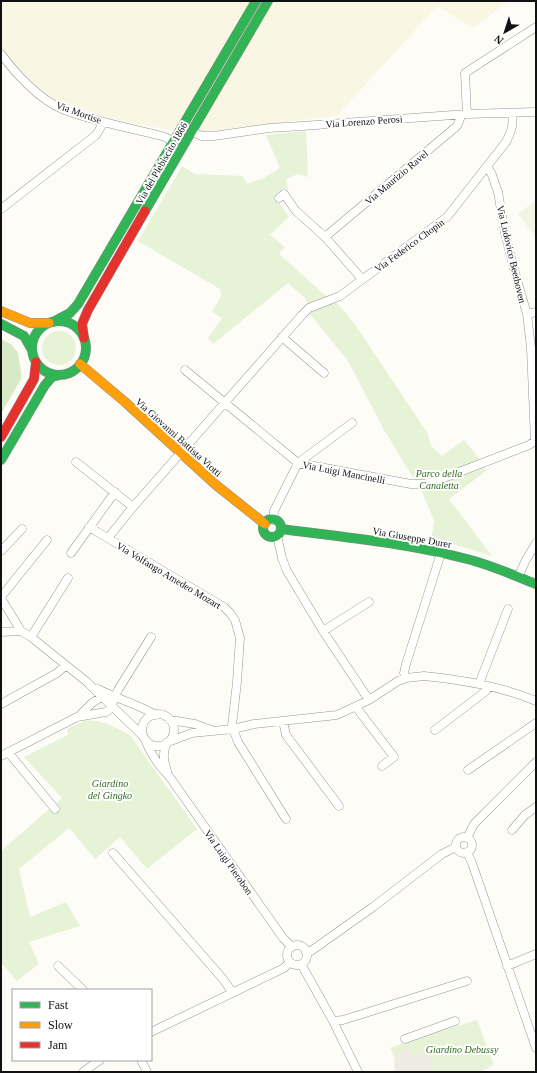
<svg xmlns="http://www.w3.org/2000/svg" width="537" height="1073" viewBox="0 0 537 1073" font-family="'Times New Roman',serif">
<rect width="100%" height="100%" fill="#fdfcf7"/>
<path fill="#f9f7e4" d="M1,1H509L473,28L437,6L337,116L195,133L182,132L124,122L61,105L32,81L7,57L1,47Z"/>
<path fill="#e7f3d7" d="M306,131L308,177L298,174L286,179L289,194L284,188L274,195L289,217L270,235L285,247L279,254L326,296H331L354,323L428,434L431,446L442,456L464,440L479,458L486,471L449,499L492,556L453,544L431,541L434,521L423,494L384,430L348,361L310,314L305,298L288,283L213,344L208,338L222,318L212,312L221,296L220,289L138,241L182,166L195,174L243,176L247,184L264,178L280,168L266,135Z
M42 348a17 17 0 1 1 34 0a17 17 0 1 1-34 0Z
M87,720L96,721L108,724L130,735L197,829L147,869L120,837L95,859L69,828L19,869L30,917L66,902L80,926L29,942L39,964L17,981L1,963V851L62,798L24,757L68,735L67,730L68,728Z
M477,1020L494,1065L480,1072H401L390,1048L420,1037Z"/>
<path fill="#d8eac5" d="M1,339L11,344L18,353L21,372V379L1,414Z"/>
<path fill="#f0f6e1" d="M536,200V237L518,214Z"/>
<path fill="#edebe2" d="M408,1047L412,1057L414,1056L417,1059L414,1055L418,1053H424L430,1055L433,1064L428,1072H424V1070L423,1072H395L394,1064L396,1053Z"/>
<g fill="none" stroke-linecap="round" stroke-linejoin="round">
<g stroke="#979795" stroke-width="9">
<path id="street" d="M1,54C15,73 39,99 62,109C95,122 131,128 165,137L174,142
M467,114L465,73L536,27
M192,132L202,136H214L269,128L302,126L467,114L536,112
M487,166L492,175L498,192L505,233L515,273L527,314L531,348L535,441
M279,198L284,194L296,211L325,237L362,279
M1,209L96,135L104,122
M325,237L457,126L460,119V115
M527,314L536,312
M282,337L324,373
M185,370L298,463L411,484H424L436,481L529,445L535,441
M76,462L133,507
M273,520L274,511L298,463L352,423
M89,527L224,607L230,613L235,620L240,638L237,682L232,726L238,742L286,819
M277,535L282,558L287,571L323,631L369,700
M108,538L133,507L302,315L309,308L340,296L447,217L506,142C511,132 514,124 512,114
M1,551L22,529
M71,553L115,492
M518,577L526,560L536,543
M1,597L47,540
M1,598L21,631
M323,631L369,602
M1,632L21,631L31,637L87,682L143,736
M31,637L68,578
M406,678L404,673L406,664L441,553
M479,684L508,609
M98,689C117,699 137,704 156,715
M1,704L57,673L65,666
M356,707L394,757L382,766
M142 730a16 16 0 1 1 32 0a16 16 0 1 1-32 0Z
M78,717L92,703L106,694
M170,720L195,724L211,730
M283,721L286,735L339,806
M435,730L486,691L488,686
M145,739C150,753 158,765 169,776L283,938L292,947
M168,742L192,733L233,729L254,724L337,715L369,700L398,681L406,678L424,676C462,680 500,686 536,701
M166,743C163,756 163,758 167,771
M8,752L55,809
M1,756L77,717L106,712L110,709L118,690L151,637
M468,770L536,723
M512,830L525,815L536,807
M456 845a8 8 0 1 1 16 0a8 8 0 1 1-16 0Z
M467,838L474,824L536,762
M467,852L472,863L536,1048
M113,853L223,979L232,992
M287 955a10 10 0 1 1 20 0a10 10 0 1 1-20 0Z
M306,952L311,951L373,907L442,854L456,847
M301,964L333,1021L358,1072
M58,966L83,990
M507,966L536,954
M333,1021L343,1020L467,981
M151,1032L284,968L290,962
M405,1039L455,1021
M141,1060L147,1072
M83,1072L100,1060"/>
</g>
<g stroke="#8e8d8b" stroke-width="10">
<path id="fast" d="M145,211L268,1
M32 348a27 27 0 1 1 54 0a27 27 0 1 1-54 0Z
M53,322L70,313L78,304L256,1
M1,324L24,336L32,350
M1,460L45,385L52,377L60,375
M263 528a9 9 0 1 1 18 0a9 9 0 1 1-18 0Z
M281,529C343,537 406,543 467,559C491,565 513,575 536,584"/>
</g>
<g stroke="#8e8d8b" stroke-width="10">
<path id="slow" d="M1,311L30,323H49
M80,364L125,402L216,485L265,524"/>
</g>
<g stroke="#8e8d8b" stroke-width="10">
<path id="jam" d="M84,338L82,324L88,310L145,211
M1,437L34,379L36,362"/>
</g>
<use href="#street" stroke="#fffffe" stroke-width="8"/>
<use href="#fast" stroke="#30b455" stroke-width="9"/>
<use href="#slow" stroke="#ff9f0a" stroke-width="9"/>
<use href="#jam" stroke="#e5322d" stroke-width="9"/>
</g>
<g text-anchor="middle" stroke-width="4" stroke-linejoin="round" paint-order="stroke">
<g font-size="10" fill="#111" stroke="#fff">
<text transform="translate(79 112) rotate(20)" y="4">Via Mortise</text>
<text transform="translate(364 121) rotate(-4)" y="4">Via Lorenzo Perosi</text>
<text transform="translate(161 163) rotate(-60)" y="4">Via del Plebiscito 1866</text>
<text transform="translate(396 177) rotate(-40)" y="4">Via Maurizio Ravel</text>
<text transform="translate(409 245) rotate(-36)" y="4">Via Federico Chopin</text>
<text transform="translate(512 254) rotate(77)" y="4">Via Ludovico Beethoven</text>
<text transform="translate(179 437) rotate(42)" y="4">Via Giovanni Battista Viotti</text>
<text transform="translate(344 472) rotate(11)" y="4">Via Luigi Mancinelli</text>
<text transform="translate(412 537) rotate(10)" y="4">Via Giuseppe Durer</text>
<text transform="translate(169 575) rotate(31)" y="4">Via Volfango Amedeo Mozart</text>
<text transform="translate(229 862) rotate(55)" y="4">Via Luigi Pierobon</text>
</g>
<g font-size="10" font-style="italic" fill="#2f6b1f" stroke="#fff">
<text x="439" y="477">Parco della<tspan x="439" dy="12">Canaletta</tspan></text>
<text x="110" y="787">Giardino<tspan x="110" dy="12">del Gingko</tspan></text>
<text x="462" y="1053">Giardino Debussy</text>
</g>
</g>
<rect width="537" height="1073" fill="none" stroke="#111111" stroke-width="4"/>
<rect x="12" y="989" width="140" height="72" fill="#ffffff" stroke="#a0a0a0"/>
<rect x="20" y="1002" width="20" height="6" fill="#30b455" stroke="#a0a0a0"/>
<text x="48" y="1009" font-size="12" fill="#111111">Fast</text>
<rect x="20" y="1022" width="20" height="6" fill="#ff9f0a" stroke="#a0a0a0"/>
<text x="48" y="1029" font-size="12" fill="#111111">Slow</text>
<rect x="20" y="1042" width="20" height="6" fill="#e5322d" stroke="#a0a0a0"/>
<text x="48" y="1049" font-size="12" fill="#111111">Jam</text>
<g transform="translate(505 32) rotate(219)" stroke="#ffffff" stroke-width="3" paint-order="stroke">
<path d="M0-3L7 15L0 10L-7 15Z" fill="#111111"/>
<text y="-6" font-size="11" font-weight="bold" text-anchor="middle" fill="#111111">N</text>
</g>
</svg>
